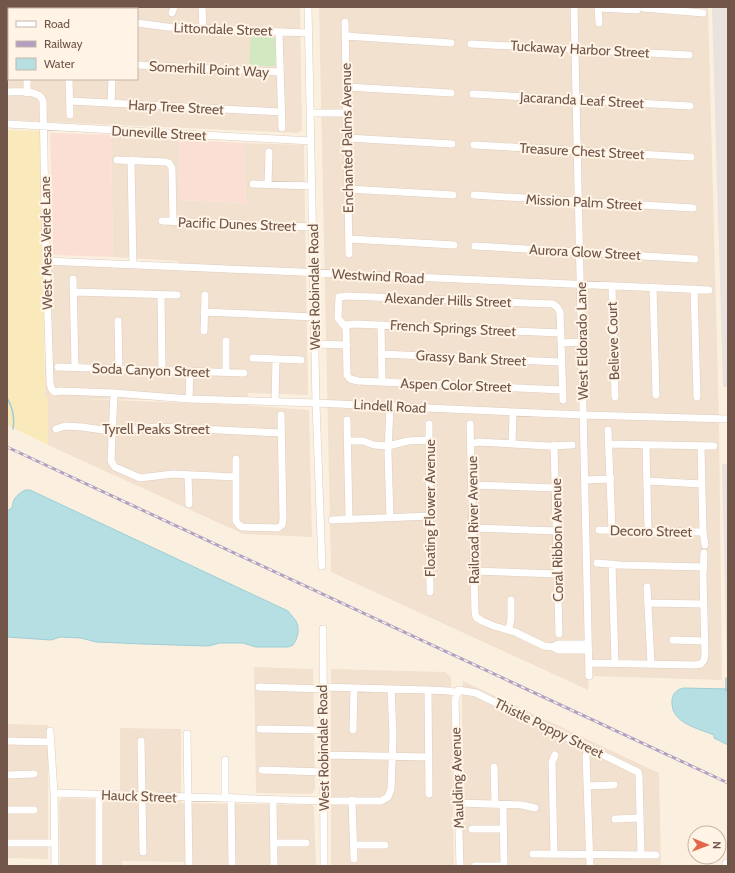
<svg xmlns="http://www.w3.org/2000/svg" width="735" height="873" viewBox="0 0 735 873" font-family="Cabin,sans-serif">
<rect width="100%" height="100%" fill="#fbf0e0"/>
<path fill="#f3e1cf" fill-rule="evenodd" d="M7,7H300L302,131L297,133L7,120ZM9,9H137V79H9Z
M319,7H708L719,419L722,680L589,676L588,690L331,572Z
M111,135L179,140L180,200L246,203L244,143L304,145L308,395L248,393L247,401L82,399L246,405L309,410L312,537L243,534L48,445V398L45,397L46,261L178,267V261L113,257Z
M254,667L313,669L315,788L313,793L310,794L256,793Z
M331,669L445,672L451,677L454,866H331Z
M463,681L659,773L661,866H463L462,699Z
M7,724L48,725V859L7,858Z
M120,728L181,729V803L312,805L314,807L316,866H184V862L122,861V866H60L59,802L61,798L120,800Z"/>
<path fill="#fcdfd4" d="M50,133L111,135L113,257L53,255Z
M179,140L244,143L246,203L180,200Z"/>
<path fill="#eae2dc" d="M712,7H728V387H723Z
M722,464H728V677H727Z"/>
<path fill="#d1e8c0" d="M251,34L271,35L276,38V63L275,66H249Z"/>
<path fill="#faeabb" d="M7,130L41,131L45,397L48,398V445L7,425Z"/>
<path fill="#b6dfe4" stroke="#9cced5" d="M25,490H30L288,611L296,621L298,626V633L296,640L293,645L288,647H256L243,643H220L208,646L144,644L96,642L81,638L60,637L51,640L7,637V511L12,508C13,499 16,495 25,490Z
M684,688L728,689V745L714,738V735C697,728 670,723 672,700C673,693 677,689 684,688Z"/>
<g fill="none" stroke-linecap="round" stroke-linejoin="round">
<path stroke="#9cced5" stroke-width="1.5" d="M7,398C13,408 15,417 13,429
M726,678V691"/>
<g stroke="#dfccbd" stroke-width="8">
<path id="minor" d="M47,7V9
M202,7L203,28
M308,7L316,403L322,566
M574,7L589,676
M598,7L599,23
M598,8L637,10V7
M643,8L703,13
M172,13L174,7
M345,22L349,254
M137,23L167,27L308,33
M279,32L282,128
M7,35H9
M345,36L451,43
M471,44L689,55
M137,65L280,72
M27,79V93
M69,79L70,115
M346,87L451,93
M7,92C18,92 39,89 43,101L46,261L50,381C50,386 51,390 55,392L60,391L114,393L189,399L316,403L583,415L728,419
M473,94L690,106
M70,101L281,112
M111,103L112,79
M310,113H347
M7,124L311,141
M347,138L452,144
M474,145L691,157
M117,160L166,162L169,163L172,168L173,221
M131,160L133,265
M253,184L312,186
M268,184L269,152
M348,189L453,195
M474,195L693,208
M162,221L312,227
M349,239L454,245
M475,246L695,259
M46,261L709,290
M73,279L75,367
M612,286L615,397
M653,287L656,395
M694,289L697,397
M73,292L177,295
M161,295L162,370
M204,312L314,317
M118,321L119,369
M345,325L355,324L561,333
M381,325L382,382
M204,331L205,295
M561,343L581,342
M315,344L347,345
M381,354L561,362
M253,358L301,360
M58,367L244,373
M226,372V341
M562,390L358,381L350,379L347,375L346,328L338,318L339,297L347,296L553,304L557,307L560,312L563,400
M114,393L111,461L115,467L140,478L173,474L236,477
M189,399L190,371
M275,402L276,359
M347,420L349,519
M429,424L430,592
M470,424L475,613L476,617L482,621L494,626L515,632L544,646L553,647L559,650H589
M56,429L65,426L82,427L103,430L120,431L156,427L281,433
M608,430L612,530
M348,441H363L374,445L388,446L408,441L429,440
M471,444L478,442L549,446L572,445
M512,444L513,412
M609,444L714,446
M554,445L559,634
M646,445L648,530
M701,447L703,532L705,545
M236,459V521L239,525L242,527L278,528L282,525L283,519L281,415
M188,475L189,504
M585,480L611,479
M647,481L702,484
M472,485L556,488
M390,517L388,453L390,406
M332,520L430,516
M473,528L557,531
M599,530L703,532
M597,563L620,565L704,567
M612,564L615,663
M474,571L558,574
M647,587L651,664
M648,603L704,604
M323,629L324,866
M509,630L511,618V600
M673,640L704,641
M553,647L558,644H588
M589,663L695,665L701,664L704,660L705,654L703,576L704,553
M259,687L323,689
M323,687L428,690L449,691L458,693
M428,690L429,794
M260,729L323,730
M353,730L354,688
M50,731L54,793L55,866
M187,734L189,866
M7,741L50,742
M141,741L143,852
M590,747L586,755L590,866
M324,755L429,757
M494,767L495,805
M262,770L324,772
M7,775L34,774
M587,786L614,785
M54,793L324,801H381L388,797L391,789L393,735L391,689
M99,795V866
M225,797V760
M231,797L232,866
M273,799L274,866
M352,800L354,859
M458,803L522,805L535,808
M503,805L504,866
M7,810H34
M615,819L640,818
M472,829H503
M7,843H55
M274,843H306
M354,845H385
M533,854L656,855
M554,854L552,762L555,755
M726,863L727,866
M460,866L455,701L458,690L476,693L638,772L639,775L641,855
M475,866H504"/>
</g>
<use href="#minor" stroke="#fff" stroke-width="7"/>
<g stroke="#b2a0c3" stroke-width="3">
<path id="rail" d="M7,447L728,783"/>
</g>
<use href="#rail" stroke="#fff4e6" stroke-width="1.5" stroke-dasharray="4.5" stroke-linecap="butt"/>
</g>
<g text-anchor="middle" stroke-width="4" stroke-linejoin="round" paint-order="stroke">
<g font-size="14" fill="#715649" stroke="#fff4e6">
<text transform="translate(223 29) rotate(2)" y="5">Littondale Street</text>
<text transform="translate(580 49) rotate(3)" y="5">Tuckaway Harbor Street</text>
<text transform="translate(209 69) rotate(3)" y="5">Somerhill Point Way</text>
<text transform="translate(582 100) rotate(3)" y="5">Jacaranda Leaf Street</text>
<text transform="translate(176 107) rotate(3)" y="5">Harp Tree Street</text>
<text transform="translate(159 133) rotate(3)" y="5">Duneville Street</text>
<text transform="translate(347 138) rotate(-91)" y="5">Enchanted Palms Avenue</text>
<text transform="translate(582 151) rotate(3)" y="5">Treasure Chest Street</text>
<text transform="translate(584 202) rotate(3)" y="5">Mission Palm Street</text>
<text transform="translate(237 224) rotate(2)" y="5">Pacific Dunes Street</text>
<text transform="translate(46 243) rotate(-91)" y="5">West Mesa Verde Lane</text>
<text transform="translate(585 252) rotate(3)" y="5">Aurora Glow Street</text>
<text transform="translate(378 276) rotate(3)" y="5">Westwind Road</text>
<text transform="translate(314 287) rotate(-91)" y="5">West Robindale Road</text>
<text transform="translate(448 300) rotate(2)" y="5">Alexander Hills Street</text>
<text transform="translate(453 328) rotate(3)" y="5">French Springs Street</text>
<text transform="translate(582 341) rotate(-91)" y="5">West Eldorado Lane</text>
<text transform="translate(613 341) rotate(-92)" y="5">Believe Court</text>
<text transform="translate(471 358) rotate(3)" y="5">Grassy Bank Street</text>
<text transform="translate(151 370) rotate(2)" y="5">Soda Canyon Street</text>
<text transform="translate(456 385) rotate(2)" y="5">Aspen Color Street</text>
<text transform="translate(390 406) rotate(3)" y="5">Lindell Road</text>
<text x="156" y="434">Tyrell Peaks Street</text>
<text transform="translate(430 508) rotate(-90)" y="5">Floating Flower Avenue</text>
<text transform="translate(473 520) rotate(-91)" y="5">Railroad River Avenue</text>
<text transform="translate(651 531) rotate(1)" y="5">Decoro Street</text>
<text transform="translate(557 540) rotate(-91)" y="5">Coral Ribbon Avenue</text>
<text transform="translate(549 728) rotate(26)" y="5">Thistle Poppy Street</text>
<text transform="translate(323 748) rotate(-91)" y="5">West Robindale Road</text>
<text transform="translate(457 778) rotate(-92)" y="5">Maulding Avenue</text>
<text transform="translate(139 796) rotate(2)" y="5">Hauck Street</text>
</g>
</g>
<rect width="735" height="873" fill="none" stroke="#715649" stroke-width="16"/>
<rect x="8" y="8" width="130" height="72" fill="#fff4e6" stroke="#c6b5a7"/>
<rect x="16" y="21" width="20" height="6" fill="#ffffff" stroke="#c6b5a7"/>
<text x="44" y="28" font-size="12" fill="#715649">Road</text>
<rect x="16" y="41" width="20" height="6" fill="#b2a0c3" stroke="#c6b5a7"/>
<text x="44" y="48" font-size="12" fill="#715649">Railway</text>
<rect x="16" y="58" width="20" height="12" fill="#b6dfe4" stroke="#c6b5a7"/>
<text x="44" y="68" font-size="12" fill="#715649">Water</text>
<g transform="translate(707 845) rotate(91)"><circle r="19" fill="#fff4e6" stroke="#c6b5a7"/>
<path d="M0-3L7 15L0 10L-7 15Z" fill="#e36648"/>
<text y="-6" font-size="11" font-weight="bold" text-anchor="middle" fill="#715649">N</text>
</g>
</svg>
